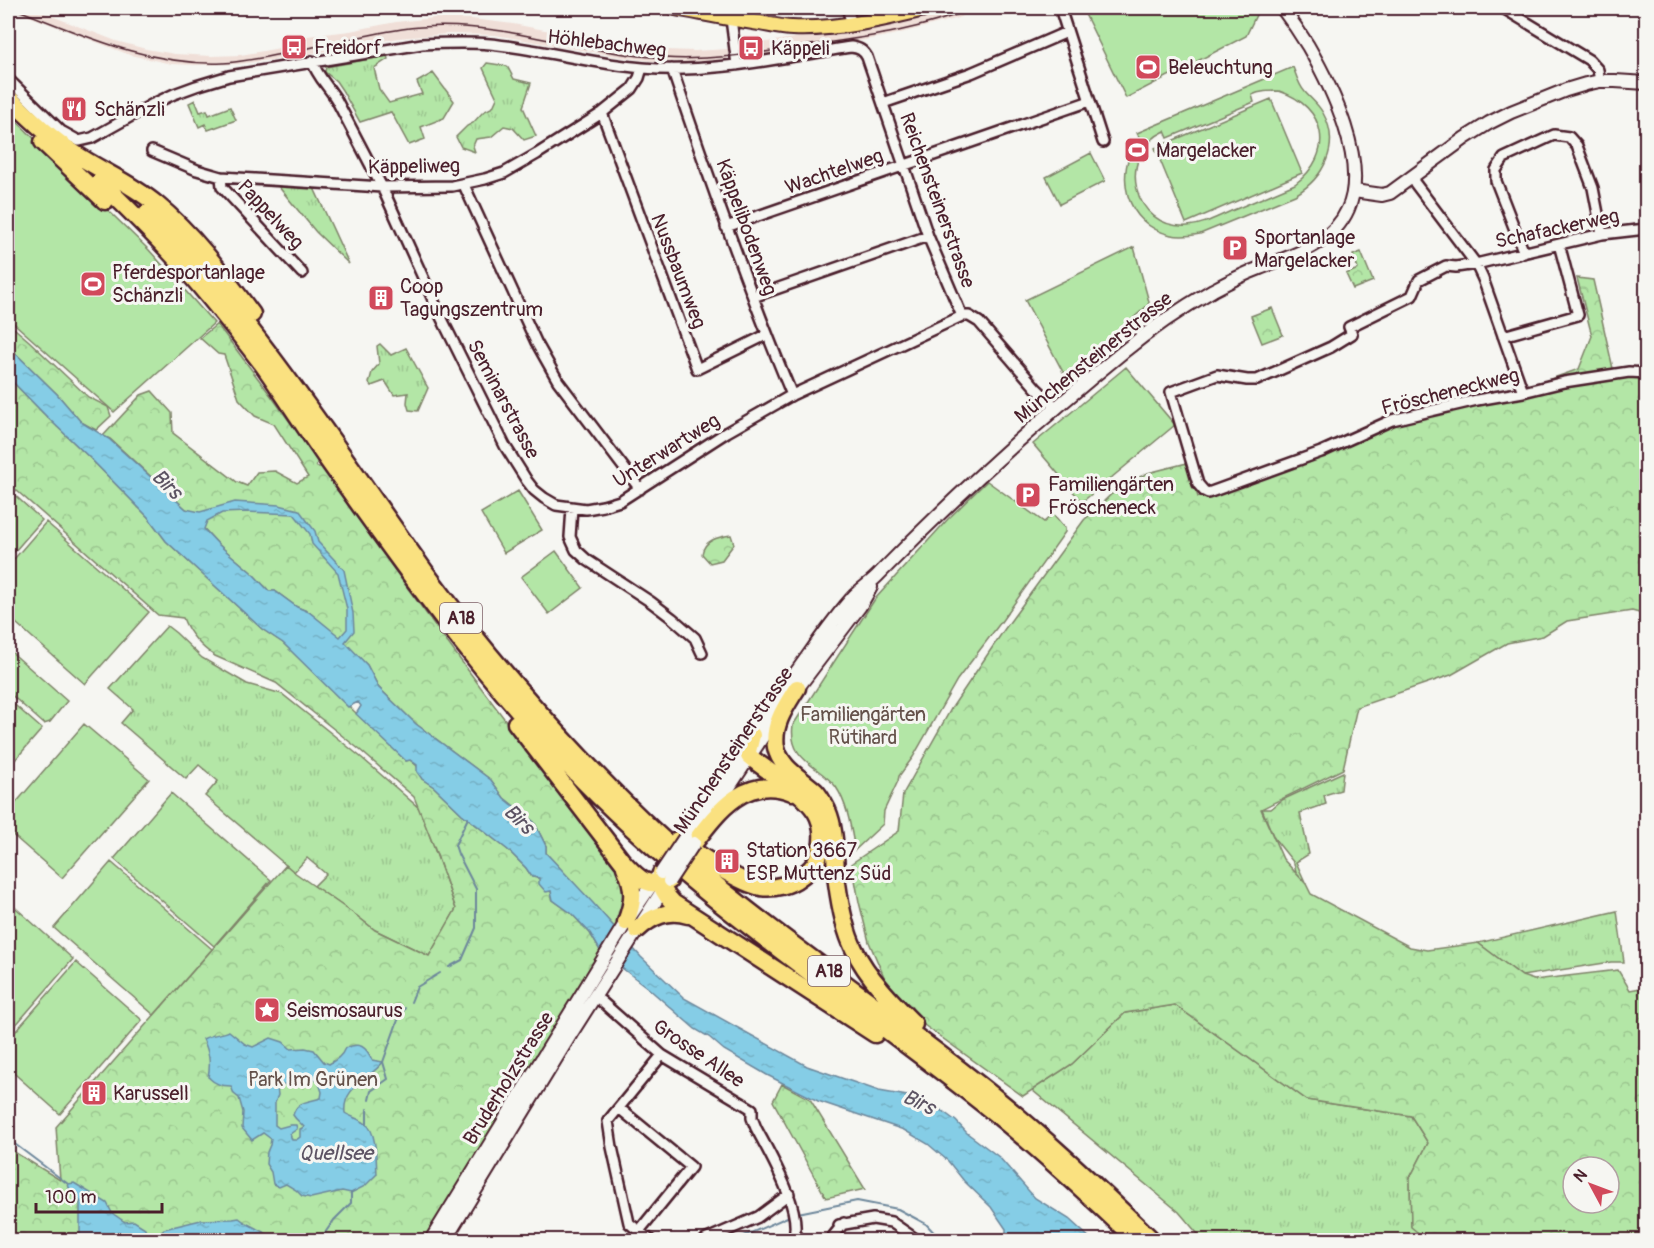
<svg xmlns="http://www.w3.org/2000/svg" width="1654" height="1248" viewBox="0 0 1654 1248" font-family="Pangolin,sans-serif">
<defs>
<pattern id="grass-tufts" width="24" height="20" patternUnits="userSpaceOnUse" patternTransform="scale(1.5)"><rect width="24" height="20" fill="#b3e6a6"/><path d="M3 7l-1-3M5 7V3M7 7l1-3M15 17l-1-3M17 17v-4M19 17l1-3" fill="none" stroke="#9bc58f"/></pattern>
<pattern id="forest-crowns" width="20" height="18" patternUnits="userSpaceOnUse" patternTransform="scale(1.5)"><rect width="20" height="18" fill="#b3e6a6"/><path d="M2 6a3 3 0 1 1 6 0M12 15a3 3 0 1 1 6 0" fill="none" stroke="#9bc58f"/></pattern>
<pattern id="water-ripples" width="26" height="14" patternUnits="userSpaceOnUse" patternTransform="scale(1.5)"><rect width="26" height="14" fill="#85cde6"/><path d="M2 4q2-2 4 0t4 0M15 11q2-2 4 0t4 0" fill="none" stroke="#74b0c5"/></pattern>
</defs>
<rect width="100%" height="100%" fill="#f6f6f2"/>
<filter id="ink" filterUnits="userSpaceOnUse"><feTurbulence type="fractalNoise" baseFrequency=".0167" numOctaves="2"/><feDisplacementMap in="SourceGraphic" scale="12" xChannelSelector="R" yChannelSelector="G"/><feConvolveMatrix kernelMatrix="1 2 1 2 8 2 1 2 1" color-interpolation-filters="sRGB"/></filter>
<g filter="url(#ink)">
<path fill="#f0dfd8" d="M8,8H31L116,41L146,49L175,54L211,56L241,55L285,47L298,38L307,36L350,31L396,22L434,18L472,19L513,24L634,47L664,50L695,51L728,49V59L691,62L653,61L621,57L495,35L448,34L399,38L286,58L239,64L195,65L172,64L130,55Z
M953,8H981L955,19L893,35L809,50L751,59L744,58L742,46L747,45L807,36L851,32L894,25L922,18Z"/>
<path fill="url(#grass-tufts)" stroke="#7e8268" stroke-width="1.5" d="M387,56L388,59L374,68L379,89L389,103L422,94L417,82L433,73L454,101L444,118L421,127L425,139L409,145L391,112L360,122L342,90L336,81L325,72L326,67Z
M487,63L507,66L514,79L531,83L523,107L536,136L524,140L513,128L504,126L491,137L476,139L473,146L475,152L461,147L456,137L467,126L473,123L483,112L493,107L497,98L483,68Z
M195,100L200,112L207,110L209,115L230,107L236,120L208,130L205,124L199,127L189,103Z
M278,186L314,188L349,264L316,232Z
M380,344L391,355L406,348L428,388L418,411L409,410L407,403L408,393L394,395L385,381L371,386L369,383L372,372L379,364L377,346Z
M167,626L176,633L202,658L247,684L282,694L362,758L420,809L456,909L429,956L375,930L357,916L314,886L326,874L307,858L294,872L205,796L218,781L199,765L186,779L121,723L133,709L110,689Z
M1343,772L1341,790L1324,795L1326,804L1300,813L1309,854L1296,862L1306,884L1296,873L1294,863L1274,838L1262,809H1271L1282,800Z
M1617,911L1624,962H1611L1522,976L1478,943Z
M1175,1005L1307,1100L1411,1116L1428,1143L1410,1178L1411,1226L1427,1240H1326L1324,1238L1319,1240H1203L1179,1212L1032,1090L1072,1064L1125,1013Z"/>
<path fill="url(#forest-crowns)" stroke="#7e8268" stroke-width="1.5" fill-rule="evenodd" d="M1361,252L1373,281L1353,289L1346,274L1358,269L1353,255Z
M1577,278L1593,280L1614,373H1646V615L1632,611L1567,621L1543,636L1507,643L1451,675L1357,707L1343,769L1261,809L1283,859L1306,884L1311,894L1410,947L1427,950L1478,943L1522,976L1534,980L1618,970L1630,990L1646,987V1240H1427L1411,1227L1410,1178L1428,1143L1411,1116L1307,1100L1175,1005L1125,1013L1072,1064L1023,1096L924,1025L888,986L869,942L859,902L852,863L899,831L903,794L951,709L1004,630L1084,520L1119,487L1148,473L1187,463L1198,497L1325,453L1394,424L1494,399L1579,369L1592,336ZM1573,1167H1609V1203H1573Z
M1272,308L1283,335L1262,343L1251,316Z
M8,323L29,341L88,397L108,407L111,416L96,430L81,422L57,394L8,346Z
M217,324L272,397L318,461L316,465L317,467H322C416,603 515,735 617,865L626,882L623,911L615,928L546,853V846L534,822L504,798L491,780L416,724L379,688L367,665L309,612L297,607L275,591H269L251,572L219,545L186,509L110,439L103,436L141,395L152,391L172,413L173,433L237,482L247,486L257,472L275,471L297,483L308,477L274,424L255,416L239,399L224,355L218,354L200,338Z
M8,377L47,417L90,458L148,517L166,541L262,629L283,643L406,761L410,760L417,766L422,779L434,787L462,814L508,850L526,868L532,877L539,878L551,891L553,900L571,913L590,933L601,952L431,1240H8V1148L60,1180L56,1127L286,865L294,872L357,916L375,930L429,956L456,909L433,844L414,797L360,750L276,683L215,656C202,648 189,634 183,618L158,615L8,483Z
M731,535L734,544L722,560L710,563L702,554C704,540 718,537 731,535Z
M782,1084L810,1099L865,1189L826,1198L773,1101Z"/>
<path fill="#b3e6a6" stroke="#7e8268" stroke-width="1.5" fill-rule="evenodd" d="M1082,8H1252L1256,15L1246,36L1126,98Z
M1293,67C1296,75 1299,86 1305,92C1311,99 1318,104 1323,113C1341,145 1324,178 1295,195L1200,234C1190,236 1181,237 1171,235C1125,225 1113,173 1139,137L1137,133ZM1279,91C1326,106 1336,154 1295,184C1274,193 1253,202 1231,211C1217,217 1203,225 1188,226C1132,230 1115,154 1165,131L1168,138L1254,102L1252,95C1260,91 1269,91 1279,91Z
M1271,99L1302,173L1186,223L1155,148Z
M8,113L149,250L214,323L114,412L8,318Z
M1091,153L1105,181L1060,204L1046,177Z
M1134,247L1149,302L1148,305L1078,367L1070,373L1063,372L1025,300Z
M1126,367L1175,425L1082,502L1033,444Z
M987,481L1044,522L1052,515H1054L1065,528V532L1001,622L957,680L913,757L899,776L898,781L884,811L883,824L855,850C851,829 848,805 836,787C819,765 788,761 793,725L875,599L948,519Z
M8,489L42,520L8,559Z
M518,491L542,530L504,553L481,513Z
M46,522L149,612L85,684L8,616V566Z
M556,551L583,588L549,614L521,577Z
M8,649L67,701L50,722L44,724L8,692Z
M8,699L42,729L8,768Z
M84,724L149,779L62,878L8,831V812Z
M171,793L271,880L214,946L114,859Z
M111,862L212,949L154,1015L54,928Z
M8,901L73,959L8,1034Z
M76,962L142,1020L60,1114L8,1068V1040Z"/>
<path fill="url(#water-ripples)" stroke="#6d879b" stroke-width="1.5" fill-rule="evenodd" d="M8,346L57,394L81,422L109,439L186,509L200,512L235,502L279,505L299,510L315,531L318,542L344,570L353,613L354,631L345,642L367,665L379,688L416,724L491,780L504,798L534,822L546,846V853L593,903L641,957L684,998L807,1066L879,1091L913,1097L927,1111L941,1110L956,1121L967,1133L999,1157L1035,1198L1069,1219L1092,1240H1006V1229L991,1207L964,1181L948,1161L928,1144L904,1130L818,1101L767,1075L724,1050L709,1037L695,1029L648,988L601,952L590,933L571,913L553,900L551,891L546,892L539,884V878L532,877L526,868L508,850L462,814L434,787L422,779L417,772V765L410,760L406,761L356,714L361,706L358,702L348,707L283,643L262,629L166,541L148,517L90,458L47,417L8,377ZM246,512L294,514L310,534L312,544L338,573L347,609V629L340,637L309,612L297,607L275,591H269L251,572L219,545L204,529L207,521L222,513Z
M229,1031L245,1044L253,1047L271,1038L283,1042L291,1049L305,1048L314,1050L324,1062L329,1064C336,1060 342,1056 345,1048C360,1042 366,1046 372,1060L383,1062C370,1079 342,1087 345,1113C351,1117 360,1119 366,1124C377,1132 376,1161 377,1174L365,1186L351,1193L342,1191L311,1198L302,1196L296,1190L286,1184L279,1187L273,1184L271,1172L266,1164L267,1152L270,1145L271,1139L263,1133L252,1140L242,1128L243,1112L239,1098L234,1094L231,1086C221,1086 215,1084 208,1077C211,1062 209,1052 203,1039C212,1034 220,1035 229,1031ZM314,1079L318,1080L322,1092L321,1098C310,1102 297,1100 293,1115C296,1120 300,1122 304,1127L300,1129V1137L296,1140H292L290,1134L297,1129L296,1125H290L279,1128L275,1125V1103L278,1095L277,1087C291,1079 301,1089 314,1079Z
M74,1183L107,1203L112,1213L125,1222L134,1221L145,1228L146,1235L154,1238L164,1229L201,1220L233,1219L239,1218L246,1223L267,1234V1240H80V1201L70,1191L68,1184Z"/>
<g fill="none" stroke-linecap="round" stroke-linejoin="round">
<path stroke="#6d879b" stroke-width="2" d="M449,967L462,960L476,928V889L458,854L455,845L468,818
M411,1002L417,987L440,973
M369,1100L371,1091L388,1079L383,1062L398,1020L405,1008
M367,1109V1125
M8,1139L68,1184
M798,1213L857,1201L898,1209L926,1224L941,1240
M320,1240L334,1220L351,1203V1193
M735,1240L792,1215"/>
<path stroke="#d4cbca" stroke-width="16" stroke-dasharray="16 8" stroke-linecap="butt" d="M119,183L148,212"/>
<g stroke="#4a1f2b" stroke-width="14">
<path id="street" d="M847,8L852,24
M1060,8L1103,142
M1503,8L1589,60L1598,70L1600,81
M731,19L737,65
M312,61C317,76 328,86 336,99L382,187L440,315L505,446L527,481L534,490L544,498L556,505L586,509L603,506L620,501L727,432L792,395L962,316
M672,69C709,179 747,288 792,395
M8,79L61,131L79,141L92,138L153,104L174,94L196,86L229,76L422,44C444,43 467,42 490,44C541,49 592,64 643,68C712,74 783,57 851,47C859,48 863,50 867,57L928,236L962,316H969L979,322L1036,388L1057,408
M883,103L971,73L1067,32
M602,113L697,369L766,335
M1646,141L1645,147L1646,155
M152,151L197,170L221,177L382,187L452,186L485,179L504,173L537,154L602,113L632,89L639,78L642,68
M221,177L222,187L302,273
M1411,178L1476,264L1483,279L1523,392
M464,185L536,342L558,381L640,489
M726,227L1090,101
M1646,229L1602,234L1476,264L1456,267L1446,266L1419,280L1412,296L1349,327L1352,334L1331,347L1257,380H1247L1217,375L1171,392L1198,484L1204,491L1208,493L1321,452L1392,420L1477,400L1523,392L1564,382L1629,372L1646,373
M1524,253L1496,181V170L1504,158L1554,135L1569,137L1577,146L1593,188L1602,234
M753,297L928,236
M1503,336L1578,315L1559,244
M572,508L570,537L576,550L587,560L651,602L672,618L695,638L702,653
M601,1001L662,1055L752,1109V1118L756,1128C770,1155 804,1211 793,1240
M619,1108L691,1167L639,1231
M839,1225L873,1219L891,1222L917,1240
M650,1240L629,1223L612,1147L608,1121L662,1055
M705,1240L758,1217L789,1194
M830,1240L844,1223"/>
</g>
<g stroke="#4a1f2b" stroke-width="16">
<path id="secondary" d="M1354,191L1382,195L1390,193L1465,138L1489,123L1511,112L1566,90L1586,84L1600,81H1615L1646,83
M793,694L860,606L871,587
M712,813L777,715
M685,837C721,782 757,728 795,674C814,648 832,620 854,596C862,588 872,582 880,573C956,495 1038,421 1123,352C1151,329 1182,308 1213,290C1228,282 1244,274 1260,268C1294,255 1332,245 1348,209C1369,163 1331,86 1308,46C1300,33 1291,20 1282,8
M431,1240L626,922L656,878
M445,1240L572,1032L666,885"/>
</g>
<g stroke="#4a1f2b" stroke-width="18">
<path id="primary" d="M675,8C703,13 732,19 760,23C771,25 782,28 792,28C838,30 884,19 928,8"/>
</g>
<g stroke="#4a1f2b" stroke-width="21">
<path id="highway" d="M8,97C29,117 49,137 74,153C101,171 131,183 156,204C194,235 223,275 252,314
M43,142L105,201
M100,181C123,204 147,227 169,251C203,287 234,327 264,366C286,397 306,429 327,459C402,565 478,671 568,765C695,900 853,999 997,1115C1045,1154 1091,1197 1136,1240
M148,212C187,252 223,294 257,338C318,417 373,500 431,580C477,642 528,702 581,758C616,795 652,831 691,864C780,939 876,1004 968,1076C1033,1126 1093,1183 1152,1240
M797,688C786,706 772,725 776,747C780,768 801,778 815,791C820,796 824,804 827,810C837,833 834,859 837,883C840,905 844,929 854,949C867,977 893,1003 914,1024
M516,723L622,861C637,876 645,889 669,881
M677,840C696,853 739,883 761,887C774,889 790,885 800,877C808,872 815,866 818,857C824,844 824,825 816,812C800,788 771,775 749,756L748,751L752,735
M694,843C719,810 746,774 792,792
M625,867C635,888 634,901 626,922
M661,873C659,885 664,894 673,903L875,1034
M637,930C652,916 668,909 688,915"/>
</g>
<use href="#street" stroke="#f6f6f2" stroke-width="9"/>
<use href="#secondary" stroke="#f6f6f2" stroke-width="12"/>
<use href="#primary" stroke="#fae180" stroke-width="14"/>
<use href="#highway" stroke="#fae180" stroke-width="16"/>
<path stroke="#4a1f2b" stroke-width="1.5" d="M13,8C81,34 148,66 223,63C244,62 265,57 286,53C324,45 363,35 402,29C435,24 468,26 502,31C555,40 609,55 664,58C712,61 757,53 804,46C861,38 920,31 973,8"/>
<g stroke="#4a1f2b" stroke-width="16" stroke-linecap="butt">
<path id="secondary-bridge" d="M661,873L685,837
M669,881L694,843"/>
</g>
<use href="#secondary-bridge" stroke="#f6f6f2" stroke-width="12"/>
</g>
</g>
<defs>
<g id="bus-square" transform="scale(1.35)"><rect x="-9" y="-9" width="18" height="18" rx="4" fill="#d1495b" stroke="#f6f6f2"/><path d="M-5-6H5V4H4V6H2V4H-2V6H-4V4H-5ZM-3.5-4V0h7V-4ZM-3.5 1.2v1.5H-2V1.2ZM2 1.2v1.5H3.5V1.2Z" fill="#fff"/></g>
<g id="stadium-square" transform="scale(1.35)"><rect x="-9" y="-9" width="18" height="18" rx="4" fill="#d1495b" stroke="#f6f6f2"/><path d="M0-5a6.5 5 0 1 0 0 10a6.5 5 0 1 0 0-10ZM-3.5-1.8h7v3.6h-7Z" fill="#fff"/></g>
<g id="restaurant-square" transform="scale(1.35)"><rect x="-9" y="-9" width="18" height="18" rx="4" fill="#d1495b" stroke="#f6f6f2"/><path d="M-5-6h1v4h1v-4h1v4h1v-4h1v5L-1.5 .5V6h-2V.5L-5-1ZM5-6V6H3V1.5H1.5Q1.5-4 5-6Z" fill="#fff"/></g>
<g id="parking-square" transform="scale(1.35)"><rect x="-9" y="-9" width="18" height="18" rx="4" fill="#d1495b" stroke="#f6f6f2"/><path d="M-3.5-5.5H1a3.5 3.5 0 0 1 0 7H-1V5.5H-3.5ZM-1-3.4V-.6H.8a1.4 1.4 0 0 0 0-2.8Z" fill="#fff"/></g>
<g id="building-square" transform="scale(1.35)"><rect x="-9" y="-9" width="18" height="18" rx="4" fill="#d1495b" stroke="#f6f6f2"/><path d="M-4-6H4V6H1V3H-1V6H-4ZM-2.5-4.3h1.7v1.8h-1.7ZM.8-4.3h1.7v1.8H.8ZM-2.5-1h1.7V.8h-1.7ZM.8-1h1.7V.8H.8Z" fill="#fff"/></g>
<g id="sight-square" transform="scale(1.35)"><rect x="-9" y="-9" width="18" height="18" rx="4" fill="#d1495b" stroke="#f6f6f2"/><path d="M0-6L1.8-2.2L6-1.7L2.9 1.2L3.7 5.4L0 3.3L-3.7 5.4L-2.9 1.2L-6-1.7L-1.8-2.2Z" fill="#fff"/></g>
</defs>
<g fill-rule="evenodd">
<use href="#bus-square" x="294" y="47"/>
<use href="#bus-square" x="751" y="48"/>
<use href="#stadium-square" x="1148" y="67"/>
<use href="#restaurant-square" x="74" y="109"/>
<use href="#stadium-square" x="1137" y="150"/>
<use href="#parking-square" x="1235" y="248"/>
<use href="#stadium-square" x="93" y="284"/>
<use href="#building-square" x="381" y="298"/>
<use href="#parking-square" x="1028" y="495"/>
<use href="#building-square" x="727" y="861"/>
<use href="#sight-square" x="267" y="1010"/>
<use href="#building-square" x="94" y="1093"/>
</g>
<g text-anchor="middle" stroke-width="6" stroke-linejoin="round" paint-order="stroke">
<g fill="#f6f6f2" stroke="#7e6067" stroke-width="1.5">
<rect x="440" y="603" width="42" height="30" rx="4.5"/>
<rect x="808" y="956" width="42" height="30" rx="4.5"/>
</g>
<g font-size="18" font-weight="bold" fill="#4a1f2b">
<text x="461" y="624">A18</text>
<text x="829" y="977">A18</text>
</g>
<g font-size="20" fill="#4a1f2b" stroke="#f6f6f2">
<text transform="translate(607 43) rotate(7)" y="7">Höhlebachweg</text>
<text transform="translate(414 166) rotate(-1)" y="7">Käppeliweg</text>
<text transform="translate(834 171) rotate(-19)" y="7">Wachtelweg</text>
<text transform="translate(938 200) rotate(70)" y="7">Reichensteinerstrasse</text>
<text transform="translate(271 214) rotate(47)" y="7">Pappelweg</text>
<text transform="translate(747 227) rotate(70)" y="7">Käppelibodenweg</text>
<text transform="translate(1557 228) rotate(-12)" y="7">Schafackerweg</text>
<text transform="translate(679 271) rotate(69)" y="7">Nussbaumweg</text>
<text transform="translate(1093 357) rotate(-39)" y="7">Münchensteinerstrasse</text>
<text transform="translate(1450 391) rotate(-14)" y="7">Fröscheneckweg</text>
<text transform="translate(504 399) rotate(62)" y="7">Seminarstrasse</text>
<text transform="translate(666 450) rotate(-32)" y="7">Unterwartweg</text>
<text transform="translate(733 750) rotate(-56)" y="7">Münchensteinerstrasse</text>
<text transform="translate(699 1053) rotate(34)" y="7">Grosse Allee</text>
<text transform="translate(508 1078) rotate(-58)" y="7">Bruderholzstrasse</text>
</g>
<g font-size="20" fill="#4a1f2b" stroke="#f6f6f2" text-anchor="start">
<text x="314" y="54">Freidorf</text>
<text x="771" y="55">Käppeli</text>
<text x="1168" y="74">Beleuchtung</text>
<text x="94" y="116">Schänzli</text>
<text x="1156" y="157">Margelacker</text>
<text x="1254" y="244">Sportanlage<tspan x="1254" dy="23">Margelacker</tspan></text>
<text x="112" y="279">Pferdesportanlage<tspan x="112" dy="23">Schänzli</tspan></text>
<text x="400" y="293">Coop<tspan x="400" dy="23">Tagungszentrum</tspan></text>
<text x="1048" y="491">Familiengärten<tspan x="1048" dy="23">Fröscheneck</tspan></text>
<text x="746" y="857">Station 3667<tspan x="746" dy="23">ESP Muttenz Süd</tspan></text>
<text x="286" y="1017">Seismosaurus</text>
<text x="113" y="1100">Karussell</text>
</g>
<g font-size="20" fill="#64514a" stroke="#f6f6f2">
<text x="863" y="721">Familiengärten<tspan x="863" dy="23">Rütihard</tspan></text>
<text x="313" y="1086">Park Im Grünen</text>
</g>
<g font-size="21" font-style="italic" fill="#5c5363" stroke="#f6f6f2">
<text transform="translate(167 484) rotate(44)" y="7">Birs</text>
<text transform="translate(519 819) rotate(44)" y="7">Birs</text>
<text transform="translate(919 1102) rotate(25)" y="7">Birs</text>
<text x="336" y="1160">Quellsee</text>
</g>
</g>
<rect width="1654" height="1248" fill="none" stroke="#f6f6f2" stroke-width="30"/>
<rect x="15" y="15" width="1624" height="1218" fill="none" stroke="#4a1f2b" stroke-width="2" filter="url(#ink)"/>
<g transform="translate(1591 1185) rotate(311)"><circle r="28" fill="#f6f6f2" stroke="#b1a0a2" stroke-width="1.5"/>
<path d="M0-4.5L10 22L0 15L-10 22Z" fill="#d1495b"/>
<text y="-9" font-size="16" font-weight="bold" text-anchor="middle" fill="#4a1f2b">N</text>
</g>
<path d="M36 1203v9h126v-9" fill="none" stroke="#4a1f2b" stroke-width="3"/>
<text x="45" y="1203" font-size="18" fill="#4a1f2b" stroke="#f6f6f2" stroke-width="4.5" paint-order="stroke">100 m</text>
</svg>
